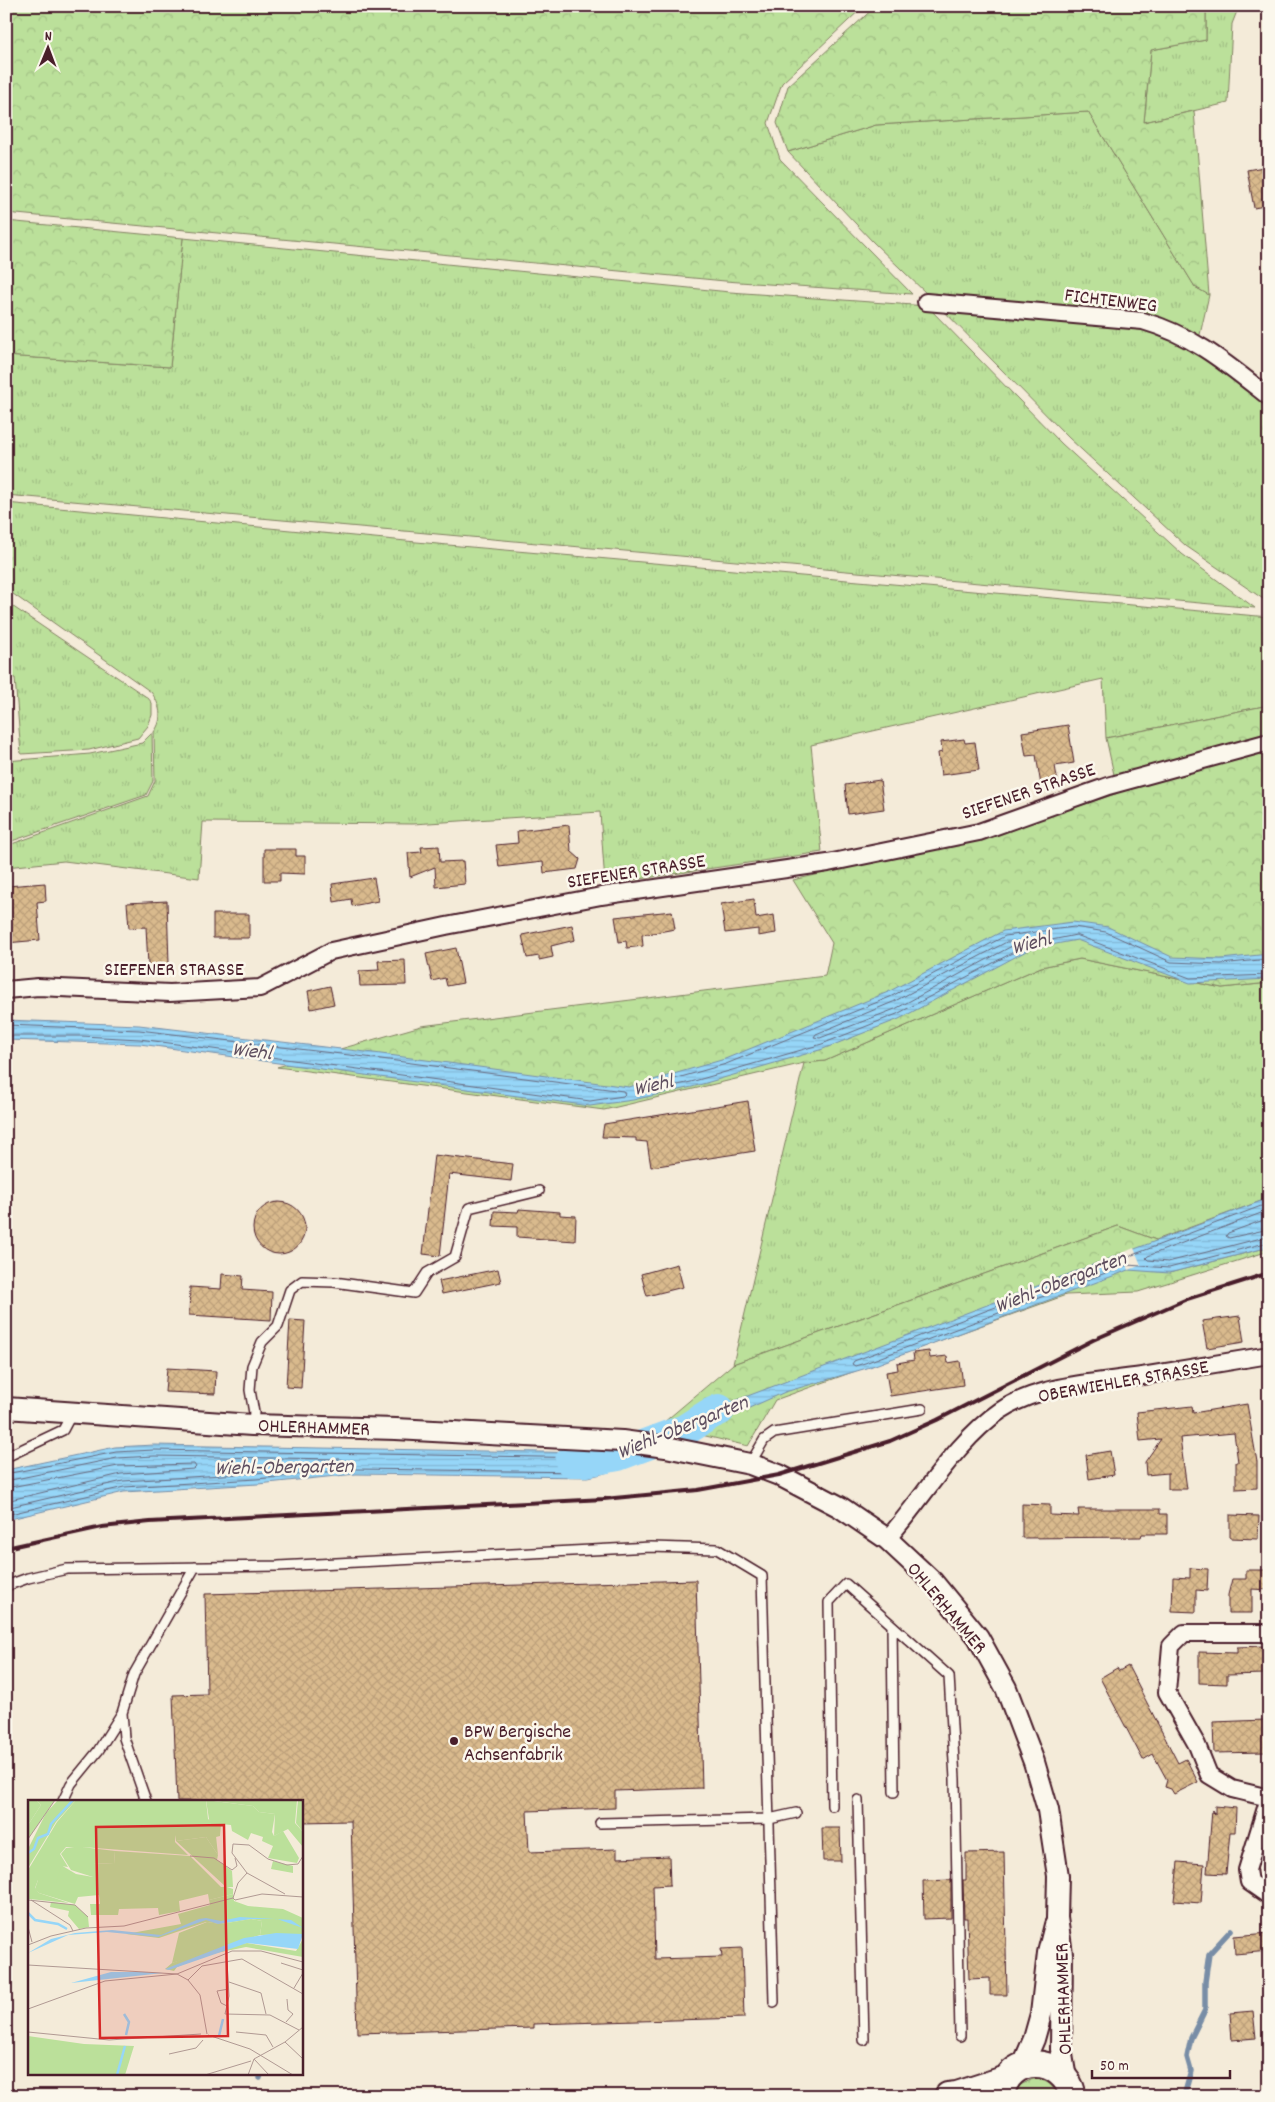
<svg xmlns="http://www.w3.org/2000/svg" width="1275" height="2102" viewBox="0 0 1275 2102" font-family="Dekko,sans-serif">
<defs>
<pattern id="grass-tufts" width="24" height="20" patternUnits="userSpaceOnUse" patternTransform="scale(1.25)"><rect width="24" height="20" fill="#bbe09a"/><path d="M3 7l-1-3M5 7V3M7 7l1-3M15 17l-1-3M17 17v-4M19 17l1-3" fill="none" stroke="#a2c085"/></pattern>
<pattern id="forest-crowns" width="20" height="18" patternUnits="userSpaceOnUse" patternTransform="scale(1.25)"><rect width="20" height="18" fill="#bbe09a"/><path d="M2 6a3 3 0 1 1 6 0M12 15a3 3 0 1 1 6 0" fill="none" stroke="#a2c085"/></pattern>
<pattern id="water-rules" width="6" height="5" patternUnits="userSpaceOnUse" patternTransform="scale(1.25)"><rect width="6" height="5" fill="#96d6f8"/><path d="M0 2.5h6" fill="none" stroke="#83b7d5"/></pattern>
<pattern id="building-cross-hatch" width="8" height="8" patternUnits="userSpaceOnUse" patternTransform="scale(1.25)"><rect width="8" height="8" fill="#d9ba8d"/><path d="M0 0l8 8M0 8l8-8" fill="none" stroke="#bc9f7a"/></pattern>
</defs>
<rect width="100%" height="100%" fill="#f4ebd9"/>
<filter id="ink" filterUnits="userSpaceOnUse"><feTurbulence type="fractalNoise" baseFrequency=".02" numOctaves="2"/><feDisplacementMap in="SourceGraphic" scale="10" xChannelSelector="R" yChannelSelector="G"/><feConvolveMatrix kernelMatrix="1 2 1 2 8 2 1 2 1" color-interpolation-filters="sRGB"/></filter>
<g filter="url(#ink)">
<path fill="url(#grass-tufts)" stroke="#828062" d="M1206,6H1239L1232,24L1228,103L1144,122L1151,50L1206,40Z
M1088,112L1195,287L1209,295L1199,339L1269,404V603L1186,546L1069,438L929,296L873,242L788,152L876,125Z
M183,238L730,292L927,306L1062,444L1182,554L1255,608L6,495V356L170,367Z
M6,503L448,545L1269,617V705L1106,738L1103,679L811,745L822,852L605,884L600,812L413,824L203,822L199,878L64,861L6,867V846L148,796L155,781L154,732C164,719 160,704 151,692L6,589Z
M6,602L148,698L152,703V715L148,726L138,738L89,750L21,754L15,678L6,677Z
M152,733L153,781L146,795L6,843V761L90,754L142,743Z
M1080,959L1222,988L1269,983V1198L1156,1240L1118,1226L733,1364L804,1063L825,1061L1041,967Z
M1033,2079C1045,2079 1053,2084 1057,2096H1015L1020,2085Z"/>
<path fill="url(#forest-crowns)" stroke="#828062" d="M6,6H864L782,83L768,123L780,159L912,294L725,281L6,213Z
M876,6H1206V40L1151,50L1144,122L1194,111L1209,295L1195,287L1088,112L876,125L788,152L777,123L788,86Z
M6,221L183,238L170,367L6,356Z
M1269,705V983L1222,988L1080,959L1041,967L825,1061L804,1063L604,1110L277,1067L421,1026L825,976L832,943L793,880L987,837L1118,793L1106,738Z
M1118,1226L1156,1240L1169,1273L1269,1247V1251L1138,1292L1066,1295L775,1400L748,1446L693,1433L657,1428L733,1364Z"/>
<path fill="url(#water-rules)" stroke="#788da6" d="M1073,922L1108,927L1172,957L1221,959L1269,954V979L1190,983L1077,940L1030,949L899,1019L823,1049L692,1087L633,1100L590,1106L140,1044L6,1040V1020L139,1025L366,1052L629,1087L725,1059L888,992L1003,931Z
M1269,1198V1247L1169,1273L1129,1270L867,1368L785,1392L693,1433L657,1428L687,1419Z
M154,1445L595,1453L639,1457C622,1468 607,1474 587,1477L356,1474L258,1484L124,1492L6,1520V1470L115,1447Z"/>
<path fill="#f4ebd9" d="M1134,1248L1141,1265L1129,1270L1122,1253Z
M600,1451L640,1455L642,1456L595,1453Z"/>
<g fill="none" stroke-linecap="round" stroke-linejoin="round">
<path stroke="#68687d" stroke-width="1" d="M1007,942H1011L1012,946L895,1009L820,1038L814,1037L816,1034L893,1002Z
M1269,959L1221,964L1171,962L1106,932L1074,927L1005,936L890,997L726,1064L650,1086L648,1089L651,1091L691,1082L822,1044L897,1014L1027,945L1076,935L1190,978L1269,975
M6,1025L139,1030L366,1057L623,1091L625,1094L623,1096L590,1101L140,1039L82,1036H6
M1269,1203L854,1361L852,1364L855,1366L865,1363L1127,1265L1169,1268L1269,1242
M1269,1210L1148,1256L1146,1258L1148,1260L1168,1262L1269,1236
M1269,1218L1228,1233L1226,1236L1229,1238L1269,1229
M6,1474L116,1452L154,1450L594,1458L615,1460L617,1463L603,1469L586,1472L355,1469L257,1479L124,1487L6,1515
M6,1481L117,1458L154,1456L340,1459L343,1461L341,1464L256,1473L123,1481L6,1508
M6,1488L118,1466L194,1464L196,1467L194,1469L121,1474L6,1501"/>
<path stroke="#788da6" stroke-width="5.5" d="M260,2078L261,2073
M1184,2096L1191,2071L1187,2057L1191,2038L1205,2010V1982L1209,1954L1231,1930"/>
<path stroke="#96d6f8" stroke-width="32" d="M571,1461H585L618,1455L685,1430L710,1414L719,1410"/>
</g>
<path fill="url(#building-cross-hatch)" stroke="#4a1f2b" d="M1269,166V205L1254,208L1247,170Z
M1068,725L1074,763L1055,766L1058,783L1041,785L1036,755L1026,756L1022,732Z
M964,739L965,743L975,742L979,770L941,775L938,753L942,752L941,742Z
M880,780L884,809L848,814L845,785Z
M569,825L571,851L580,859L577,869L544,873L543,862L499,867L496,845L518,843L517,831Z
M439,846L440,862L463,861L465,884L436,887L435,867L410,877L408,853L422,852L421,847Z
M264,849H296V856H305V874L280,873V881H264Z
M374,878L378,901L352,906L351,899L334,902L332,884Z
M45,883L46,901L37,902L40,940L6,943V919L10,918L7,886Z
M754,899L756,918L774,915L776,933L758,936V929L725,933L721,904Z
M167,901L169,964L148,965L146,927L129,928L127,903Z
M672,911L675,929L642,935L643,946L627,948L626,941L619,942L615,917Z
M213,914H249V938H213Z
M572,925L575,940L551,946L553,957L539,960V956L527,958L522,935Z
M456,948L463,983L447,986L445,978L432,981L426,954Z
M405,960L406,985L360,986L359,971L379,970L378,961Z
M330,986L334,1004L311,1009L308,991Z
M748,1101L755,1151L651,1167L647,1142L636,1141V1138L602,1137L604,1124Z
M434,1155L513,1164L511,1181L449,1174L440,1256L423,1254Z
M253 1228a26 26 0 1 1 52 0a26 26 0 1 1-52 0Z
M519,1209L560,1212V1215L576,1216L575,1241L517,1237V1227L493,1226L494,1211L518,1212Z
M677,1264L683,1287L647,1296L641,1274Z
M498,1269L501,1282L442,1294L439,1281Z
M222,1274L243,1276L242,1290L272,1292L271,1320L189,1315L190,1287L221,1289Z
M1240,1316L1244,1342L1207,1348L1202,1321Z
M290,1320L305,1321L301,1388L286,1387Z
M929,1351L930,1358L947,1356L948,1363L960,1361L963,1385L890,1396L886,1372L898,1370L897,1363L914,1360L913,1353Z
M167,1368L216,1371L215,1394L165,1392Z
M1247,1404L1257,1462V1488L1236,1489V1462H1238L1234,1433L1180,1438L1187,1489H1168V1473L1146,1475L1145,1462L1161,1439L1140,1441L1137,1412L1192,1406L1193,1413Z
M1110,1451L1114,1475L1089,1479L1086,1455Z
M1022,1504L1050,1505V1515L1079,1516L1078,1509H1160V1514H1167V1534H1142L1141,1537L1022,1538Z
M1230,1515L1259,1516L1258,1539L1230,1538Z
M1190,1568L1208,1569L1207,1591L1196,1590V1612L1172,1611L1173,1577L1190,1578Z
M1246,1570H1269V1590L1252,1589V1613H1228V1595L1232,1579H1246Z
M696,1580L702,1788L615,1791V1808L527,1811L529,1852L617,1849V1858L669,1856L670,1885L653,1886L655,1959L722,1957L721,1949L742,1948L744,2018L533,2024V2028L357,2033L351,1821L301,1822V1801H177L173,1695L207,1694L205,1594Z
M1264,1646L1265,1674L1227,1675V1684L1199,1683V1652L1237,1653V1647Z
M1128,1666L1178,1763L1186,1759L1198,1782L1174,1794L1171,1789L1165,1787L1167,1780L1153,1754L1143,1760L1100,1678L1117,1668L1119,1671Z
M1265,1720L1266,1752L1214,1753L1213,1722Z
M1215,1806L1236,1808L1235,1832H1230L1226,1874L1207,1873L1212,1810L1215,1815Z
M822,1828H840L841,1861H823Z
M1004,1852L1007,1995H990V1978L969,1979L967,1918H964L963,1880H966V1853Z
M1178,1862L1204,1864L1201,1903L1174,1901Z
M951,1880V1918L924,1919L923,1881Z
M1269,1933V1951L1235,1954L1234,1936Z
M1253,2011L1256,2038L1232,2040L1230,2013Z"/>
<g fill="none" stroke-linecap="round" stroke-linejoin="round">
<g stroke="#4a1f2b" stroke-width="12">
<path id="service" d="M252,1425L254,1413L250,1390L252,1366L262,1342L278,1326L290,1290L302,1281L334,1282L414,1293L427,1273L455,1257L469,1208L539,1191
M6,1457L63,1430L72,1413
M750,1464L764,1440L774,1433L922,1409
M6,1586L28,1578L67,1569L278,1566L651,1547L717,1549L762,1576L774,2002
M892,1626L894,1792
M122,1713L124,1738L146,1801
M858,1800L864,2040
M63,1801L71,1784L98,1751L122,1713L134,1674L195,1567
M832,1806L829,1602L846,1584L949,1676L955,1779L960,2036
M600,1823L769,1819L796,1813"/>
</g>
<g stroke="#4a1f2b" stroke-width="20">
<path id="minor" d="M926,302L1143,321C1195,336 1227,364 1269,397
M6,990L38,987L170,993L260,988L331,951L446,926L601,896L828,863L979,832L1108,786L1269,742
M887,1539C923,1499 956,1441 1000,1411C1040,1384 1095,1383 1142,1376C1184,1369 1226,1362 1269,1355
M1269,1633H1184L1171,1646L1167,1692L1197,1745L1209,1775L1232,1789L1269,1798
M1269,1798L1247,1870L1249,1882L1269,1896"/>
</g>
<g stroke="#4a1f2b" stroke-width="24">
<path id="tertiary" d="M6,1408L252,1425L396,1429L622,1441L666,1447L750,1464L779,1475L840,1507L887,1539L933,1582L978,1637L1006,1688L1034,1762L1048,1810L1058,1876L1057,1918L1062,1954L1061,2049L1066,2079
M1022,2067L1034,2039L1041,2014L1048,1953L1055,1925"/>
</g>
<g stroke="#4a1f2b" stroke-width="30">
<path id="primary" d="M948,2096L957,2095L1007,2079
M1001,2096C1006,2053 1064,2054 1073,2096"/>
</g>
<use href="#service" stroke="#fbf7ec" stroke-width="9"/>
<use href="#minor" stroke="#fbf7ec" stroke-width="16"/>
<use href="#tertiary" stroke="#fbf7ec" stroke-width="20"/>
<use href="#primary" stroke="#fbf7ec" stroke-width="26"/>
<path stroke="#4a1f2b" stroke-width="4" d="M6,1548L102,1527L150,1522L604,1499L698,1490L779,1475L890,1441L937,1420L1093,1340L1187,1299L1269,1273"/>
</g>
</g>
<circle fill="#4a1f2b" stroke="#fbf7ec" stroke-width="2" cx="454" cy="1741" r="5"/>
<g text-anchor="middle" stroke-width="5" stroke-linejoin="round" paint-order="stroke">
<g font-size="20" fill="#4a1f2b" stroke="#fbf7ec">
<text transform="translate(1111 299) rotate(7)" y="7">FICHTENWEG</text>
<text transform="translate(1028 790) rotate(-19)" y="7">SIEFENER STRASSE</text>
<text transform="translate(636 870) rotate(-9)" y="7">SIEFENER STRASSE</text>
<text x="174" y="975">SIEFENER STRASSE</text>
<text transform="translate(1123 1380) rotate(-10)" y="7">OBERWIEHLER STRASSE</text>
<text transform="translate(314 1426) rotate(2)" y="7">OHLERHAMMER</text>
<text transform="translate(948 1607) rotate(50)" y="7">OHLERHAMMER</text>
<text transform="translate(1062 1999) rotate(-92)" y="7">OHLERHAMMER</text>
</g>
<g font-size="20" fill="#4a1f2b" stroke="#fbf7ec" text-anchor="start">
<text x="464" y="1737">BPW Bergische<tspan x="464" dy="23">Achsenfabrik</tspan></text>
</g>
<g font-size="21" font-style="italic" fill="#5d4d5e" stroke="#fbf7ec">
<text transform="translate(1031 942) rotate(-15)" y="7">Wiehl</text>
<text transform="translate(252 1050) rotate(7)" y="7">Wiehl</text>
<text transform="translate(653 1084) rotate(-12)" y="7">Wiehl</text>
<text transform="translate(1060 1281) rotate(-21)" y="7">Wiehl-Obergarten</text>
<text transform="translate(682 1426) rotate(-22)" y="7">Wiehl-Obergarten</text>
<text transform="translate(284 1466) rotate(-1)" y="7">Wiehl-Obergarten</text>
</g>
</g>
<g transform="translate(28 1800)">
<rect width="275" height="275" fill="#f4ebd9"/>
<path d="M0,0H8L13,5L0,25ZM30,0H48L28,22L0,68V49L18,13ZM178,0L225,6L231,12L247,14L244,32L246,36L255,31L271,58L269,63L240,58L245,46L234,41L235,37L223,33L220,40L204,31L203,25L193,24L192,36L184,38ZM270,0H275V32L268,23ZM178,37L190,55L189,60L204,71L205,87H199L205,89V94L181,100L180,94L151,101L152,111L131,115L130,108L91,109L90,115H63L62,104H72L71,95L50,97L47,104L11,93L7,89L10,80L33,65L48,74L65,77V63L86,64L87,51L162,56L193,87H198L148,41ZM245,61L265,66V73L243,69ZM223,119L234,121L232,135L144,163L151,133L179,122L193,124Z" fill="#bbe09a"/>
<path d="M8,0H27L0,39V25L13,5ZM48,0H178L180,19L189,25L184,37L188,36L190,55L178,37L148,41L147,35V42L160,55L54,47L87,51L86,64L65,63V77L43,70L33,54L38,48L46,47H38L32,54L40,67L33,66L28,83L10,80L7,88L11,93L41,103L1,99L0,70L29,22ZM179,0H269L267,23L275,32V47L260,29L246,36L247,14L231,12L225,6ZM205,94L206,101L220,106L255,109L275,118V134L232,135L234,121L223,119L193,124L178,122L131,138L98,134L153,124L150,114L182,105L181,100ZM23,102L47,105L60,117L61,127L51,129L40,116L41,111L22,107ZM275,139V157L218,147L178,155L149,167L146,171L137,169L144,163L183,148L219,143L268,151ZM0,236L56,244L106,246L97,275H0Z" fill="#bbe09a"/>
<path d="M212,117L263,120L275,128L249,119H222L190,124L178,120L130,137L79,132L40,135L0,153L23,139L47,133L84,130L133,135L171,119L178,118L193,121ZM248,133L275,134L270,149L219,143L141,170L137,169L216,138ZM83,172H117L135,173L43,183Z" fill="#96d6f8"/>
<path fill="none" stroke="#96d6f8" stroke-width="2.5" d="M0,53L6,49L10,38L20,34L23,24L45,0M0,113L7,120L30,124L39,129M96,214L101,222L98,235M191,236L195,219M89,275L97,246"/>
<path fill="none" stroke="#b09993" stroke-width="1" d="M0,39L27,0M162,56L186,58L204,70L209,66L207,58M219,73L257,94M205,98L210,83L219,73L204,53L205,44L221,45L240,59L259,65L270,64L275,56M0,100L47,105L60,117M3,100L42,125L45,131M0,127L4,142M0,145L23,136L58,128L96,126L205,98L207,100L234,94L275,97M199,161L201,196L197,214L242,215L271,230M253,163L275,170M0,165L149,174L160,180L172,195L179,234M160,180L174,166L214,159L275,194M201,182L233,193L238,214M266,188L275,173M199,206L193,203L189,191L201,189M0,209L77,181L149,174L204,151H233L275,162M258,222L265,214L260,210L259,199M0,232L81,240L173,234M208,232L238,235L245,247M180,235L222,249L265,275M257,242L275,259M141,254L168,248L175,240M226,259L241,275M177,275L223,261M220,275L226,259L257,242L275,227"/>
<path fill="#d62828" fill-opacity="0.15" stroke="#d62828" stroke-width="2.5" d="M196,25L200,236L72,238L68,27Z"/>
<rect width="275" height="275" fill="none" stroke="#4a1f2b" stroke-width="2.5"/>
</g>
<rect width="1275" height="2102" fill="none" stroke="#fbf7ec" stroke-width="25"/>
<rect x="12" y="12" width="1250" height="2077" fill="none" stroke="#4a1f2b" stroke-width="2" filter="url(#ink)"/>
<g transform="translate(48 48) rotate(1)" stroke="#fbf7ec" stroke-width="4" paint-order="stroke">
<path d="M0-4L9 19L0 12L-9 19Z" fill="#4a1f2b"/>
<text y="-8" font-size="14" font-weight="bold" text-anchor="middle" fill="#4a1f2b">N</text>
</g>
<path d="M1092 2070v8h138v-8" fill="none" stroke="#4a1f2b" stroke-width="2.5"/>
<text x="1100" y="2070" font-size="15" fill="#4a1f2b" stroke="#fbf7ec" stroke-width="4" paint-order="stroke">50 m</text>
</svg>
